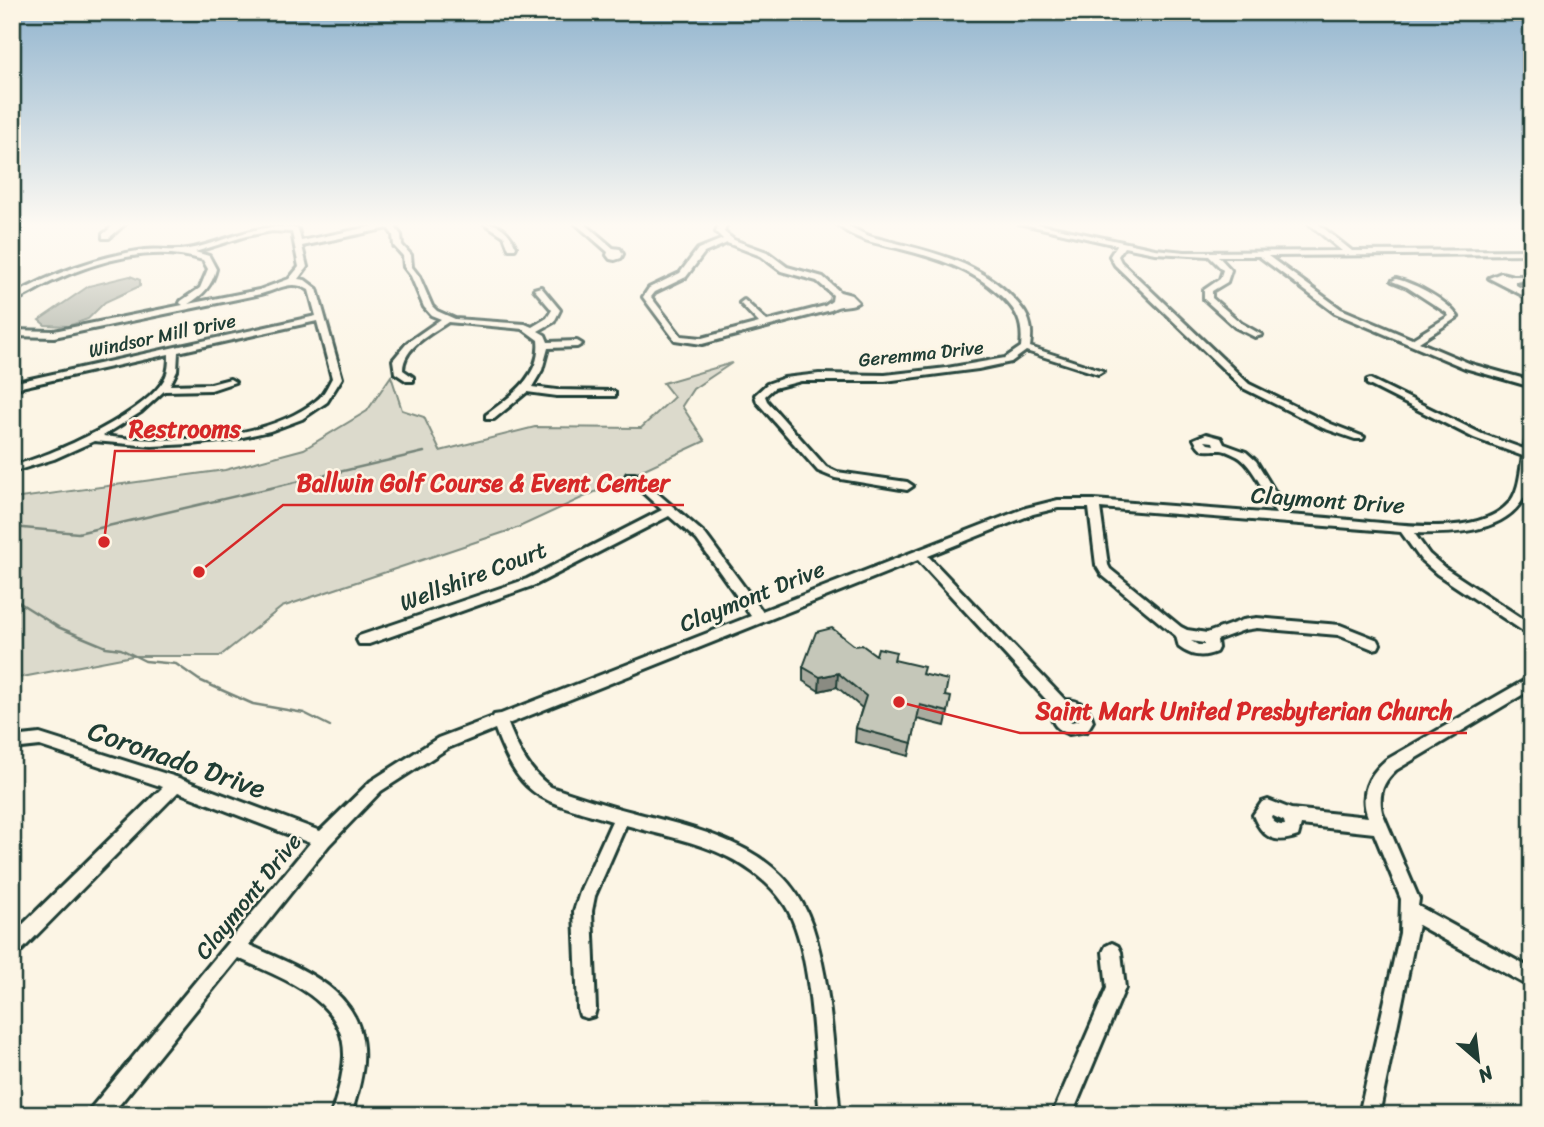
<svg xmlns="http://www.w3.org/2000/svg" width="1544" height="1127" viewBox="0 0 1544 1127" font-family="Sriracha,sans-serif">
<rect width="100%" height="100%" fill="#fcf5e5"/>
<filter id="ink" filterUnits="userSpaceOnUse"><feTurbulence type="fractalNoise" baseFrequency=".0143" numOctaves="2"/><feDisplacementMap in="SourceGraphic" scale="14" xChannelSelector="R" yChannelSelector="G"/><feConvolveMatrix kernelMatrix="1 2 1 2 8 2 1 2 1" color-interpolation-filters="sRGB"/></filter>
<g filter="url(#ink)">
<path fill="#dcdacc" stroke="#7e8c80" stroke-width="2" d="M732,363L693,389L682,406L705,441L517,528L282,607L220,656H132L12,679V499L225,470L304,449L367,411L391,376L402,410L424,417L440,451L535,427L641,428L674,397L663,383Z"/>
<path fill="#aeb3a7" stroke="#758479" stroke-width="2" d="M130,276L140,280V286L105,302L88,319L68,326L45,325L39,320L89,286Z"/>
<g fill="none" stroke-linecap="round" stroke-linejoin="round">
<path stroke="#758479" stroke-width="2.5" d="M12,527L78,533L424,452
M12,598L58,627L106,647L121,649L145,661L176,664L199,680L253,704L304,713L330,726"/>
<g stroke="#1f3d34" stroke-width="6">
<path id="minor" d="M12,223H19L12,227Z
M117,223H126L109,238H103V234Z
M389,223L399,224L394,226L401,235L402,245L411,255L412,267L419,276L432,306L437,311L455,319L525,324L532,327L547,318L552,310L534,289L541,287L560,310L554,322L538,331L545,335L548,342L577,341L582,344L577,347L548,348L542,370L532,387L557,390L612,391L615,392V396H557L527,392L494,419H486V415C511,396 542,376 538,340L523,329L448,322C431,334 403,347 403,370L413,377V381H407L395,373L393,360L408,342L441,319L431,315L424,307L411,276L404,267L403,256L394,246L393,235L388,228L302,246L307,267L298,279L305,280L317,289L342,378L327,402L302,419L270,431L229,440L190,444L152,446L94,441L54,459L12,472V466C51,456 149,413 166,376C169,369 169,361 169,354L12,389V383L316,316L309,290C291,279 280,289 261,294L54,337L12,336V330L54,331L183,305L180,303L181,301L200,288L208,269L203,260C154,244 96,261 51,282C38,288 25,297 12,302V296C53,273 97,257 144,250C159,248 173,252 188,249C225,243 258,220 298,229L301,241ZM272,231L292,232L299,267L289,279L259,290L188,304C202,296 212,286 216,269L209,256L195,252L246,236ZM317,321L332,378C328,385 324,395 317,400C265,442 167,444 103,436L141,412L164,391L211,390L235,382L230,379L211,384L170,385L177,371L178,352Z
M484,223C501,223 510,233 516,247L515,249H509L504,236Z
M575,223H584L613,248L620,249L623,254L621,258L615,260L610,259L607,255L608,252Z
M719,223H727L724,232L734,240L767,252L787,267L823,277L840,292L851,295L858,302C850,308 840,303 831,310L702,344L675,340L643,297L649,288L680,273L698,249L723,239L716,232ZM727,243L761,256L781,271L817,281L833,295L832,301L825,306L767,321L744,300L740,303L759,323L702,338L681,336L651,297L655,292L686,277L704,253Z
M836,223C848,223 862,235 876,238C925,250 977,260 1013,298C1020,306 1028,314 1030,325C1032,332 1031,339 1030,347L1103,371L1098,374L1095,373L1026,351L1011,362L978,369L885,381H801L774,388L765,396L767,401L826,467L837,472L907,482L913,486L907,490L835,478L818,471L757,402L755,395L767,384L784,378L819,374L885,375L947,368L1005,358L1021,347C1024,323 1017,310 999,294C972,269 937,258 901,249C878,243 854,241 836,223Z
M1019,223H1034L1155,249L1185,252L1342,251L1308,223H1317L1352,251L1532,250V254L1268,256L1341,309L1412,339L1449,316L1447,313L1407,287L1392,281L1396,279C1416,284 1447,300 1458,317L1419,342L1471,364L1532,381V387L1465,368L1335,313L1259,256H1218L1231,270L1227,282L1212,291V298L1241,323L1262,335L1255,337L1235,327L1204,299V290L1220,279L1223,270L1209,256L1155,253L1124,247L1118,256L1121,262L1249,384L1331,424L1364,437L1363,439H1355L1323,428L1243,388L1115,265L1110,256L1117,245Z
M1501,273L1513,276H1532V280L1514,282L1516,285L1532,294V300L1489,278Z
M1370,379L1482,434L1524,449L1527,437L1532,434C1532,452 1534,471 1528,488C1513,534 1453,534 1414,533L1429,554L1445,568L1532,625V637L1437,574L1421,560L1401,532L1100,508L1108,565L1110,569L1181,627L1187,630L1207,633L1243,620L1257,618L1340,625L1378,640L1380,644L1378,648L1373,649L1338,635L1257,628L1244,630L1217,640L1218,648L1216,652C1202,658 1191,656 1179,647L1176,636L1102,575L1096,565L1089,508H1058L1033,514L928,556L1065,700C1080,700 1089,707 1093,721L1087,731L1069,734C1055,729 1049,721 1053,707L918,560L508,724C518,749 528,771 551,787C578,796 605,805 632,812C704,831 785,846 812,925C832,986 833,1052 840,1115H820C814,1059 814,951 785,905C771,884 750,868 728,857C697,841 660,835 626,825L595,896L592,911L596,1009L594,1016L587,1018L580,1016L578,1009L574,911L581,889L612,821C543,800 522,802 495,729L448,748L381,791L329,845L249,945C302,969 368,991 363,1062C362,1080 356,1098 351,1115H331C337,1096 343,1077 344,1057C346,999 281,978 238,958L111,1115H88L91,1108L310,843L178,792L18,954L12,957V935L163,787L40,746L12,749V737L40,734L176,777L320,831L371,781L438,738L493,717L494,715L501,714L751,616L697,540L669,516L535,585L369,644H359L357,640L359,636L527,579L662,510L627,478L626,476L627,474H635L705,534L762,611L1026,508L1058,500H1094L1276,514C1267,498 1253,464 1237,456C1233,454 1225,450 1221,450C1207,449 1202,455 1194,439L1206,434L1221,438L1224,444L1246,452L1256,461L1289,515C1316,517 1343,519 1370,522C1409,525 1481,536 1510,502C1520,489 1520,471 1523,456L1474,438L1367,384V380ZM1205,441L1213,442L1214,445L1208,444ZM1191,641L1204,643V645H1198ZM1066,712L1074,714L1079,720L1072,722L1065,717Z
M1532,676V689L1396,770C1383,782 1378,794 1382,812L1419,899L1418,906L1532,969V988L1418,925L1379,1115H1359L1400,933L1401,899L1374,833L1301,825L1298,836C1274,845 1262,837 1253,815L1262,802L1268,800L1291,809L1368,817C1359,795 1368,775 1386,760ZM1271,815L1284,821L1285,825C1279,826 1271,822 1271,815Z
M1112,943L1118,946L1121,952L1125,988L1072,1115H1052L1107,988L1103,952L1106,946Z"/>
</g>
<use href="#minor" fill="#fcf5e5" fill-rule="evenodd"/>
</g>
<path fill="#a9ab9f" stroke="#1f3d34" stroke-width="2" d="M855,646L876,655L895,661L922,674L945,696L948,712L945,726L917,719L909,756L855,742L856,728L862,708L837,687L819,691L803,681V667Z"/>
<path fill="#8a8b82" stroke="#1f3d34" stroke-width="2" d="M838,673L837,687L819,691L820,677Z"/>
<path fill="#c5c7b9" stroke="#1f3d34" stroke-width="2" d="M832,628L855,646L862,645L876,655L878,648L896,652L894,660L924,667L922,674L948,680L945,696L951,697L948,712L920,705L912,743L856,728L866,696L838,673L820,677L803,667L816,632Z"/>
</g>
<linearGradient id="sky" x2="0" y2="1"><stop stop-color="#91b4ce"/><stop offset="0.59" stop-color="#fefaf3"/><stop offset="1" stop-color="#fefaf3" stop-opacity="0"/></linearGradient>
<rect width="1544" height="381" fill="url(#sky)"/>
<g text-anchor="middle" stroke-width="5" stroke-linejoin="round" paint-order="stroke">
<g font-size="19" fill="#1f3d34" stroke="#fcf5e5">
<text transform="translate(162 335) rotate(-12)" y="7">Windsor Mill Drive</text>
<text transform="translate(921 353) rotate(-6)" y="7">Geremma Drive</text>
</g>
<g font-size="23" fill="#1f3d34" stroke="#fcf5e5">
<text transform="translate(1328 500) rotate(4)" y="8">Claymont Drive</text>
<text transform="translate(473 576) rotate(-21)" y="8">Wellshire Court</text>
<text transform="translate(752 596) rotate(-22)" y="8">Claymont Drive</text>
<text transform="translate(248 896) rotate(-51)" y="8">Claymont Drive</text>
</g>
<g font-size="28" fill="#1f3d34" stroke="#fcf5e5">
<text transform="translate(177 759) rotate(19)" y="10">Coronado Drive</text>
</g>
</g>
<path fill="none" stroke="#d62828" stroke-width="2.5" d="M104 542L115 451H255M199 572L283 505H684M899 702L1020 733H1467"/>
<g fill="#d62828" stroke="#fcf5e5" stroke-width="2.5">
<circle cx="104" cy="542" r="7"/>
<circle cx="199" cy="572" r="7"/>
<circle cx="899" cy="702" r="7"/>
</g>
<g font-size="24" text-anchor="middle" font-weight="bold" fill="#d62828" stroke="#fcf5e5" stroke-width="5" stroke-linejoin="round" paint-order="stroke">
<text x="185" y="437">Restrooms</text>
<text x="483" y="491">Ballwin Golf Course &amp; Event Center</text>
<text x="1244" y="719">Saint Mark United Presbyterian Church</text>
</g>
<rect width="1544" height="1127" fill="none" stroke="#fcf5e5" stroke-width="42"/>
<rect x="21" y="21" width="1502" height="1085" fill="none" stroke="#1f3d34" stroke-width="2.5" filter="url(#ink)"/>
<g transform="translate(1478 1060) rotate(152)" stroke="#fcf5e5" stroke-width="5" paint-order="stroke">
<path d="M0-5L12 26L0 18L-12 26Z" fill="#1f3d34"/>
<text y="-10" font-size="19" font-weight="bold" text-anchor="middle" fill="#1f3d34">N</text>
</g>
</svg>
